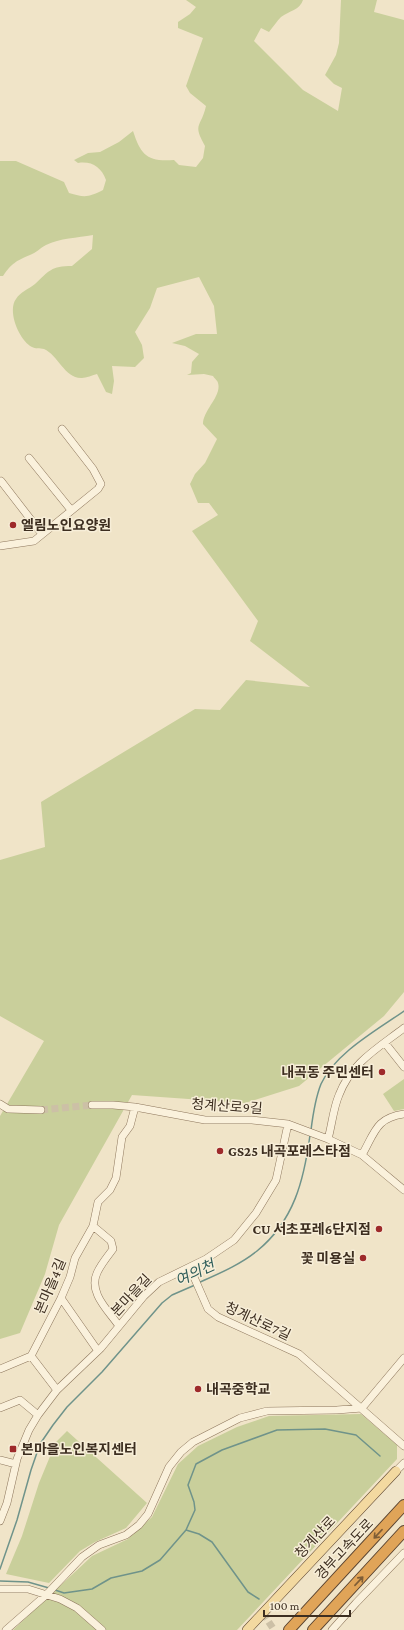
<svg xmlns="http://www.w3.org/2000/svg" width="404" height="1630" viewBox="0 0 404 1630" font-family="'Crimson Pro','Noto Sans KR',serif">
<rect width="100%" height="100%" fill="#f0e4c8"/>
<path fill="#c9cf9b" d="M186,0H303C300,10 289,11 281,17C277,21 273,27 269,32L261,28L254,41L303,90L338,111L342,88L334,84L325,75L336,55L339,43L341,0H377L374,12L404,20V992L384,1016L299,1086L245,1103L132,1095L59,1225L45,1274L20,1333L0,1339V1116L44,1041L0,1016V860L45,847L41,802L195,709L220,710L246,680L310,687L250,641L258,621L192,531L218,515L209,503H198L190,484L195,474L205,463L217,439L203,424C203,410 222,396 218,383C218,381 214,378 213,376L204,374L187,375L191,373L192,362L199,354L185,346L172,343L196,334H217L214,306L199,277L157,288L150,308L135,332L142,345L144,358L135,367L112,366L114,381L112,394L106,392L97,374C93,375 86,378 82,378C65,379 58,355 44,349C40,348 35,349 32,347C19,340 7,311 16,299C20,292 29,289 35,284C49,271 51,266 72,266L92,249L93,235C77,238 60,238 46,245C40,248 36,253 30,255C16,261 12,263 3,276H0V161H16L64,182L69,193C85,198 89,197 103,190L106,180C101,167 92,161 78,163L74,160L88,153L100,152L119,142L133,131C141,155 147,162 174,160L179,165L196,167L203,158L205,146C192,123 201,128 206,106L190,93L186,86L203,38L178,28V22L190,14L196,7Z
M404,1079V1109L394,1111L383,1094Z
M361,1414L397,1445V1459L237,1630H13L92,1556L128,1539L152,1517L178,1464L198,1446L237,1427L269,1416Z
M67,1431L147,1503L126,1528L95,1542L80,1551L49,1583L6,1574L22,1536L39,1483L56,1442Z"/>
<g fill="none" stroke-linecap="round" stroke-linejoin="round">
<path stroke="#6f938a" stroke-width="1.5" d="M311,1130C313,1114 315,1099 321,1084C335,1053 377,1030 404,1011
M198,1283C218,1274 240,1265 257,1251C294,1221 304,1180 310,1135
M186,1530L199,1534L212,1542L248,1592L259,1599
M0,1569L17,1520L31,1470L40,1444L53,1425L67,1407L102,1372L162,1303L172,1295L195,1285
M0,1581L28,1582L49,1588
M55,1590L64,1593L92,1589L111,1578L142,1571L160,1560L186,1530L195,1510L194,1502L188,1485L196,1464L222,1450L277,1430L325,1429L356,1435L380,1456"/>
<path stroke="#ccc0a6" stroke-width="7" stroke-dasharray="7 3.5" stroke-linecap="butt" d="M41,1110L92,1105
M263,1613L274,1630"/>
<g stroke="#8d765c" stroke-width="8">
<path id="minor" d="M29,458L71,510
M0,482L1,481L42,534
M0,546L34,541L98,489L101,484L93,469L62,429
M385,1043L404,1067
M0,1104L8,1109L41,1110
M92,1105H113L135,1107L205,1120H252L288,1124L328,1139L362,1155L404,1190
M328,1139C332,1125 333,1109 339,1095C351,1063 378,1048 404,1028
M362,1155C375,1132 376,1118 404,1114
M93,1226L111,1241L113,1249C108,1256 101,1264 97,1273C88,1293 109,1311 119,1326
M190,1268L208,1309L218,1317L299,1354L404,1446
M61,1298L98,1351
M31,1356L61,1298L70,1277L75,1258L93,1226L98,1202L110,1190L116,1178L122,1137L130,1126L135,1107
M0,1369L31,1356L57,1390
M0,1408L20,1400L38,1415
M362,1408L404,1358
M0,1460L16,1464
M396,1471L404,1463
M0,1521L7,1503L17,1459L29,1430L38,1415L57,1390L101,1348L144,1296L159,1282L206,1259L234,1240L256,1213L276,1180L288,1124
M0,1589H28L60,1599L77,1608L102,1630
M6,1630L46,1595L82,1557L99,1545L126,1535L139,1525L148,1514L169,1467L181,1452L193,1442L240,1418L267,1411L337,1410L362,1408
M332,1630L356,1603L404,1553"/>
</g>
<g stroke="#5b4430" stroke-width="10">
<path id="major" d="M247,1630L396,1471"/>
</g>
<g stroke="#5b4430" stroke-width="12">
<path id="highway" d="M289,1630L404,1505
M313,1630L404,1531"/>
</g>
<use href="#minor" stroke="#faf1dc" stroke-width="7"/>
<use href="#major" stroke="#f3d9a0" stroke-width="9"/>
<use href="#highway" stroke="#e0a458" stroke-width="10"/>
</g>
<defs><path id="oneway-shaft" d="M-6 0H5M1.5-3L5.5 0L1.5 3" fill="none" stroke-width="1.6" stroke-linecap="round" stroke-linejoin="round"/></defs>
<g stroke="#7e5d36">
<use href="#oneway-shaft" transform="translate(378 1534) rotate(133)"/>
<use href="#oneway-shaft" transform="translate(359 1581) rotate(-47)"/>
</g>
<g fill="#9e2a2b" stroke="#f7eed8" stroke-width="1.5">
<circle cx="13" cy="525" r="4"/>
<circle cx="382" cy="1072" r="4"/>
<circle cx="220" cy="1151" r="4"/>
<circle cx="379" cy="1229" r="4"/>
<circle cx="363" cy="1258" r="4"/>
<circle cx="198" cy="1389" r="4"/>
<rect x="9" y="1445" width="8" height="8" rx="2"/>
</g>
<g text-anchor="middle" stroke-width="3" stroke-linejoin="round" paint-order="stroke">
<g font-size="14" font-weight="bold" fill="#3d2e20" stroke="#f7eed8" text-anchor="start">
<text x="21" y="530">엘림노인요양원</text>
<text x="374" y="1077" text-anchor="end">내곡동 주민센터</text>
<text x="228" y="1156">GS25 내곡포레스타점</text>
<text x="371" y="1234" text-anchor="end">CU 서초포레6단지점</text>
<text x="355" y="1263" text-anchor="end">꽃 미용실</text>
<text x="206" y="1394">내곡중학교</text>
<text x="21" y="1454">본마을노인복지센터</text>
</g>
<g font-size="14" fill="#3d2e20" stroke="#f7eed8">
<text transform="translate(227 1106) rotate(4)" y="5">청계산로9길</text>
<text transform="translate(50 1286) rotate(-67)" y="5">본마을4길</text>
<text transform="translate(131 1295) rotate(-47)" y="5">본마을길</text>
<text transform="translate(258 1321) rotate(25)" y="5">청계산로7길</text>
<text transform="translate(315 1537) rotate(-47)" y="5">청계산로</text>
<text transform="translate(344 1549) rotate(-47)" y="5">경부고속도로</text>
</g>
<g font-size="15" font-style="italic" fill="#2f5d5a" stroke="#f7eed8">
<text transform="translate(195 1273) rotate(-25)" y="5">여의천</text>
</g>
</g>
<path d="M264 1610v6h86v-6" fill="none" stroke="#3d2e20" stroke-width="2"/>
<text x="270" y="1610" font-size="12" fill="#3d2e20" stroke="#f7eed8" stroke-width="3" paint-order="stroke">100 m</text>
</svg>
